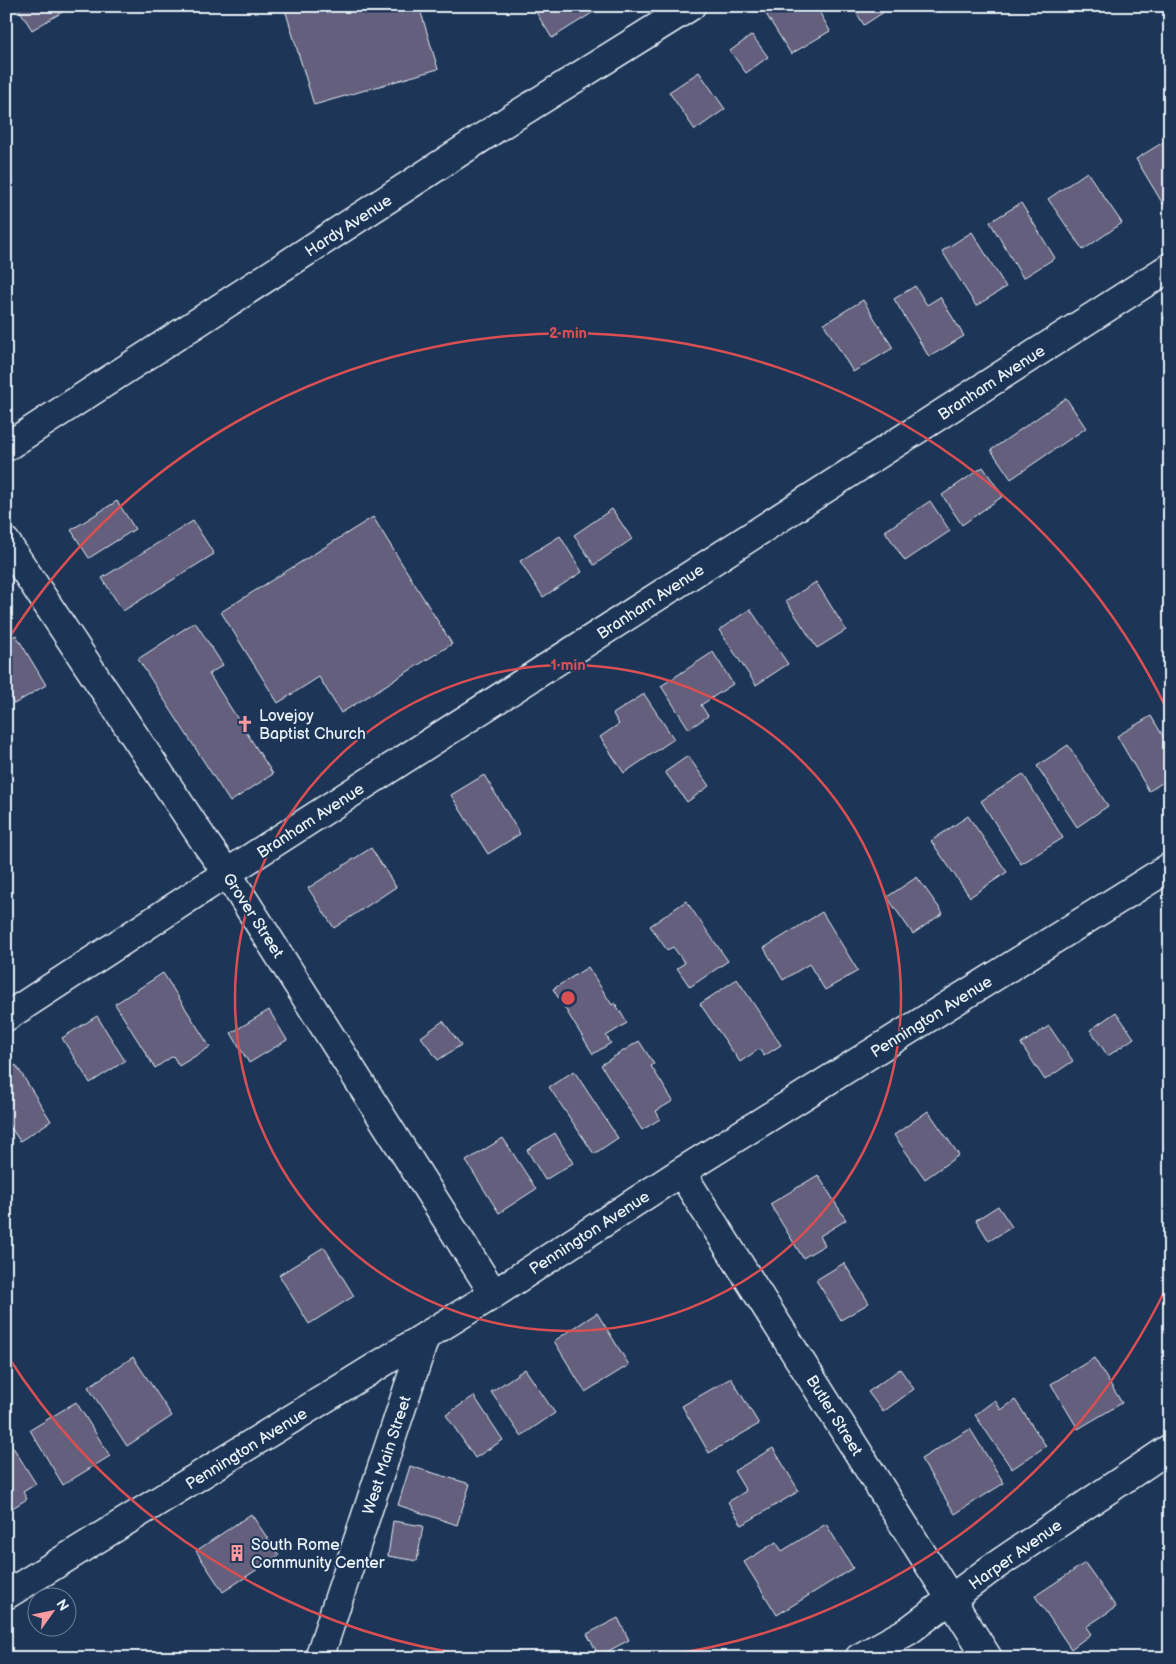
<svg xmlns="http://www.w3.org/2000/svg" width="1176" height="1664" viewBox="0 0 1176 1664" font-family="'Balsamiq Sans',sans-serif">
<rect width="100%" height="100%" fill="#1d3557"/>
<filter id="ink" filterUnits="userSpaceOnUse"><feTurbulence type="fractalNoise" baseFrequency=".02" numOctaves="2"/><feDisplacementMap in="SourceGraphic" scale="10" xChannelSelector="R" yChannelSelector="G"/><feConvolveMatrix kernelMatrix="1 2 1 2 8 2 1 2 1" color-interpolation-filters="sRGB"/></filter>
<g filter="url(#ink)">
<path fill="#645f7b" stroke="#e8f1f8" d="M17,6H61L64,11L32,30Z
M284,6H419L438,69L314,105Z
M532,6H599L600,8L552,38Z
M779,6H816L830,31L791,54L766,14Z
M852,6H893L864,25Z
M752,35L768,57L746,73L730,51Z
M699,72L725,109L695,130L669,92Z
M1170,138V200L1163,204L1136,159Z
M1087,172L1122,223L1083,250L1048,199Z
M1021,203L1055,258L1023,278L990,222Z
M972,232L1006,287L976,306L942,251Z
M915,286L927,305L940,297L964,336L929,357L894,299Z
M863,300L893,348L853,372L824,324Z
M1170,313V327L1163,318Z
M1066,398L1086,428L1011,479L991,450Z
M983,467L1003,496L962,525L942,495Z
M117,501L135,529L89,558L71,530Z
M930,501L950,531L905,561L885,531Z
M612,509L632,539L594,565L574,535Z
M373,517L452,644L341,713L319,677L278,703L221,612Z
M193,521L214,554L123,611L102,578Z
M560,536L582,572L543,597L520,561Z
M816,582L846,630L817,648L786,601Z
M750,609L788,664L756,685L719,630Z
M195,622L223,665L209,674L273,774L230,802L138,659Z
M16,635L46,685L14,704L6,691V641Z
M713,652L733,684L701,705L708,716L689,729L661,686Z
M644,694L674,739L624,773L600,737L619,724L613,714Z
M1151,716L1170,748V778L1149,791L1117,736Z
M1068,745L1108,806L1077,827L1037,766Z
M688,756L709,786L687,802L665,772Z
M1023,774L1063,838L1021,864L981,801Z
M484,775L520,834L488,854L451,795Z
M968,816L1007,872L970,897L931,841Z
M371,848L396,887L334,928L308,888Z
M917,877L943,913L913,934L887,897Z
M686,901L728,961L690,987L677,968L685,963L673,947L667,950L650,926Z
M822,912L858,971L825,990L809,964L783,980L764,948Z
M588,967L612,1005L615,1003L627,1023L606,1036L611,1043L593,1054L553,989Z
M163,973L210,1047L179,1066L173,1056L155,1068L115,1004Z
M737,979L781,1045L764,1056L759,1049L740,1062L700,1004Z
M269,1010L287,1040L249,1063L231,1033Z
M1116,1012L1134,1038L1108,1056L1090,1030Z
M97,1016L125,1061L90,1083L62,1038Z
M443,1021L461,1045L438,1060L421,1037Z
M1049,1026L1073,1061L1045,1080L1021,1044Z
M639,1041L654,1064L651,1066L673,1101L656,1111L660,1119L642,1130L601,1065Z
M16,1065L51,1121L20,1141L6,1121V1071Z
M574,1071L618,1138L594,1154L549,1087Z
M928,1111L959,1155L925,1179L894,1135Z
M555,1133L573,1163L545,1180L527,1150Z
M503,1138L536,1189L499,1213L466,1161Z
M818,1175L846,1220L820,1236L825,1245L803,1258L770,1204Z
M998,1206L1012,1227L989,1241L976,1220Z
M324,1247L354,1296L309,1324L279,1275Z
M844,1263L869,1303L841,1320L816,1280Z
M597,1313L629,1365L585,1392L554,1341Z
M133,1357L172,1416L127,1446L88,1387Z
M1094,1358L1122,1403L1078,1429L1051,1384Z
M525,1369L555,1413L521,1436L491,1392Z
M900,1369L914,1389L883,1412L868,1392Z
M731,1378L759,1424L709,1453L682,1406Z
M474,1396L503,1440L475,1458L446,1415Z
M995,1400L1001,1410L1015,1400L1046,1446L1012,1469L975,1415Z
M76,1402L110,1456L63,1485L30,1430Z
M970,1429L1004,1483L955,1514L921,1459Z
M11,1444L36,1484L23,1492L27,1499L6,1512V1446Z
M773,1448L799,1491L742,1525L728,1502L746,1491L734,1471Z
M410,1466L470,1484L457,1525L398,1505Z
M251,1514L279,1555L223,1592L196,1551Z
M393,1521L423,1526L417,1561L388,1556Z
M826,1524L853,1568L777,1615L744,1562L776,1542L782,1551Z
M1085,1563L1116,1607L1086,1627L1091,1634L1071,1649L1035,1596Z
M618,1618L629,1640L599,1656L587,1634Z"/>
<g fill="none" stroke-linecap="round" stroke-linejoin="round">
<g stroke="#e8f1f8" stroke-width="31">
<path id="minor" d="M6,447L512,118L691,6
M6,542L205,842L227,873L494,1294
M6,1017L227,873L1170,267
M681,1172L988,1658
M6,1595L494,1294L681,1172L1170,867
M319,1658L425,1337
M859,1658L908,1631L992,1568L1170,1448"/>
</g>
<use href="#minor" stroke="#1d3557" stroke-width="28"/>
</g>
</g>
<g fill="none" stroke="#da5052" stroke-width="2.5">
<circle cx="568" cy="998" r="333"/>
<path d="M1168 1284A665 665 0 0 1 655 1657M481 1657A665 665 0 0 1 7 1355M7 641A665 665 0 0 1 1168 712"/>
</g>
<defs>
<g id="church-bare" transform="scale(1.35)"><path d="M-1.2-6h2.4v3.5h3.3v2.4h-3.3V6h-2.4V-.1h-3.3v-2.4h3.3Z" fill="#ff9aa2" stroke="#1d3557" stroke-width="2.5" paint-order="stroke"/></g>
<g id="building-bare" transform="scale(1.35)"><path d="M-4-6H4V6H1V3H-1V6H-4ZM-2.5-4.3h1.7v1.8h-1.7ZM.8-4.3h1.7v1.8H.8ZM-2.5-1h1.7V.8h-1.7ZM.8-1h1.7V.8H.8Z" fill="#ff9aa2" stroke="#1d3557" stroke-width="2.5" paint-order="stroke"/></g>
</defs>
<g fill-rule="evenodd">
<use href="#church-bare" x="245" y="724"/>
<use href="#building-bare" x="237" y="1553"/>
</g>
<g text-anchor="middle" stroke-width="4" stroke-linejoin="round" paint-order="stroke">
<g font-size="16" fill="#e8f1f8" stroke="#1d3557">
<text transform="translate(348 225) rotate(-33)" y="6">Hardy Avenue</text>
<text transform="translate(991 382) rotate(-33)" y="6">Branham Avenue</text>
<text transform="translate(650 601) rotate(-33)" y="6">Branham Avenue</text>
<text transform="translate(310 820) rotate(-33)" y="6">Branham Avenue</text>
<text transform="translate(254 915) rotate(57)" y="6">Grover Street</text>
<text transform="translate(931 1016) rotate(-32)" y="6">Pennington Avenue</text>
<text transform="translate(589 1232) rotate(-33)" y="6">Pennington Avenue</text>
<text transform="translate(835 1415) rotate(58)" y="6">Butler Street</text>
<text transform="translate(246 1448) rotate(-32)" y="6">Pennington Avenue</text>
<text transform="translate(386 1455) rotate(-72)" y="6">West Main Street</text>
<text transform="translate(1015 1554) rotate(-35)" y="6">Harper Avenue</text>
</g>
<g font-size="16" fill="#e8f1f8" stroke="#1d3557" text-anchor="start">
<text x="259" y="721">Lovejoy<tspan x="259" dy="18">Baptist Church</tspan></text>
<text x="251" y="1550">South Rome<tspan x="251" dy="18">Community Center</tspan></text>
</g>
</g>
<circle cx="568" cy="998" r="8" fill="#da5052" stroke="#1d3557" stroke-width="2.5"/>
<g font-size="15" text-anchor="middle" font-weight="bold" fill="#da5052" stroke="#1d3557" stroke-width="4" stroke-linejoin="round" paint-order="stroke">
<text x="568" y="338">2 min</text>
<text x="568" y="670">1 min</text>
</g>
<rect width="1176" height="1664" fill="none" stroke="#1d3557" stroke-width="25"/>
<rect x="12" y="12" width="1151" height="1639" fill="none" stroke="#e8f1f8" stroke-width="2" filter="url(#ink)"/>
<g transform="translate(52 1612) rotate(57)"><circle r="24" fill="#1d3557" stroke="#6e8097"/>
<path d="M0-4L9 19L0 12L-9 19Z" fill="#ff9aa2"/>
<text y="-8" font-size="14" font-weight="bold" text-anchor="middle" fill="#e8f1f8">N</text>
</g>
</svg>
